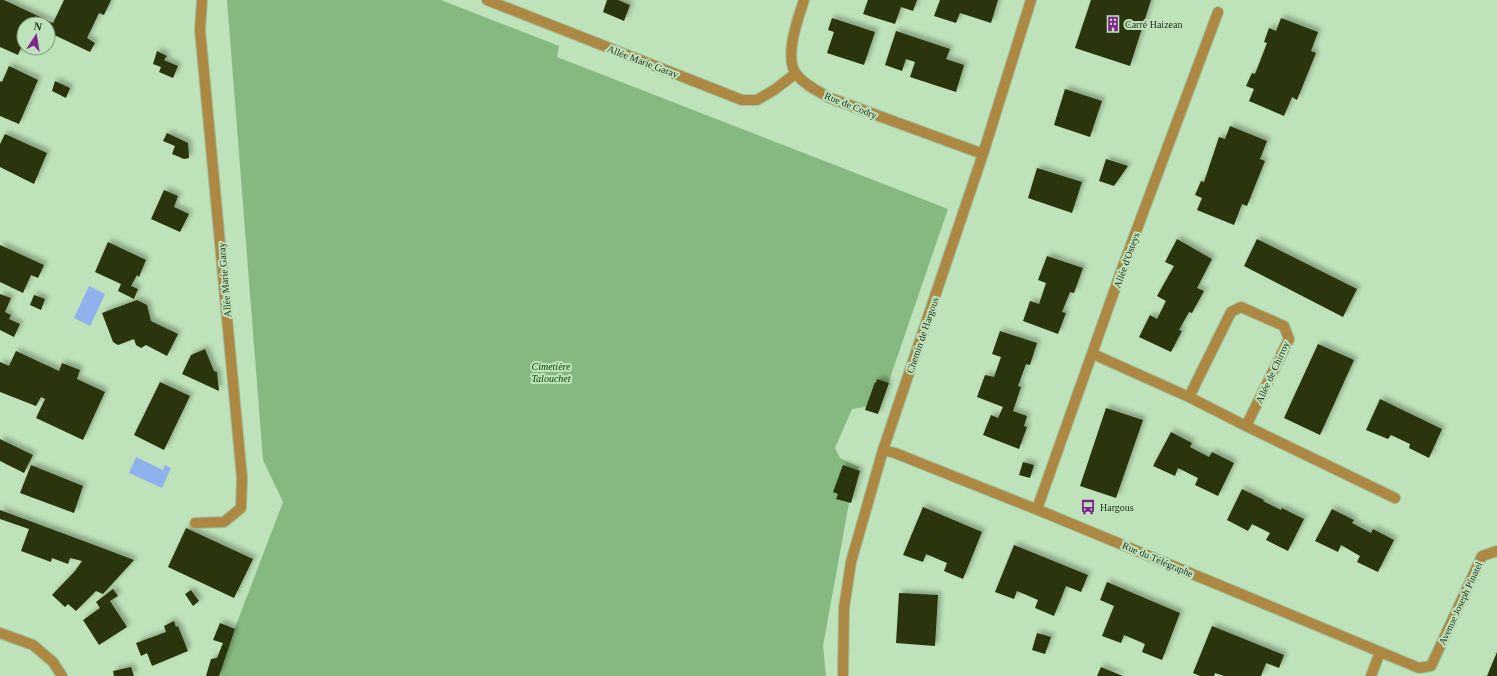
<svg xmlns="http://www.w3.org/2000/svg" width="1497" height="676" viewBox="0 0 1497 676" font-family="'Times New Roman',serif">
<defs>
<filter id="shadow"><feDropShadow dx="3.5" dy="-3.5" stdDeviation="2" flood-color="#0004"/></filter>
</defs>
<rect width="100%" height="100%" fill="#bee2b9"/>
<path fill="#86b97f" d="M227,0H441L559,46L557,57L948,209L878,413L865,407L852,409L835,448L840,458L859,467L849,503L823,646L826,676H218L225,654L283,502L263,460Z"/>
<path fill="#8fb2ee" d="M89,286L105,294L90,326L74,318Z
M136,457L163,470L165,465L171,468L162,488L129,473Z"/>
<path fill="#2c3608" filter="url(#shadow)" d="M0,0H4L53,23L64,0H111L104,15L99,13L87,38L95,43L90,52L48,32V24H24V41L18,55L0,47Z
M607,0H618L630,5L624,21L603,12Z
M868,0H917L913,11L901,7L895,24L863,14Z
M940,0H998L991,23L960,13L956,23L934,16Z
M1091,0H1151L1130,66L1075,48Z
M832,18L875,32L864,65L827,53L834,32L828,30Z
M1281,18L1318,32L1311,51L1316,53L1297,100L1292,97L1284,116L1249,101L1254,89L1246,86L1252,73L1255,74L1267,43L1264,42L1269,28L1276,31Z
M896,31L950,49L946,59L964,65L956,92L910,77L915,62L906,59L902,71L885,65Z
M157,51L167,56L164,60L178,66L173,78L159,72L161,67L153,64Z
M9,66L38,80L19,124L0,116V81L2,82Z
M55,81L70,88L66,98L52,91Z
M1065,89L1102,101L1090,137L1054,125Z
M1230,126L1267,141L1260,159L1265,161L1247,206L1242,204L1234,225L1197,210L1202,198L1195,195L1201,181L1204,182L1219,137L1225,139Z
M167,133L188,143L189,158L184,159L172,154L175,146L163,141Z
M5,134L47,153L34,184L0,167V144Z
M1106,159L1128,166L1114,186L1099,181Z
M1037,168L1082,182L1072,213L1028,198Z
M164,190L178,196L174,207L189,214L180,232L151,219Z
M1177,239L1212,259L1197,288L1204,291L1192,313L1189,312L1179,330L1182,331L1171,352L1139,337L1150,315L1157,319L1166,301L1157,296L1174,266L1165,262Z
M1257,239L1357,289L1343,317L1244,266Z
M108,242L146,260L139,277L137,275L131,286L138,289L134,299L118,291L121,284L95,272Z
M0,245L44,265L38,278L31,275L23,293L0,282Z
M1047,256L1083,268L1074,293L1070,292L1062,312L1066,313L1058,334L1023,321L1030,301L1039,304L1046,283L1038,280Z
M0,294L11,298L5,312L11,315L9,319L20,324L14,337L0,330Z
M34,295L45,299L41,310L30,305Z
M137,300L147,305L151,321L178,334L167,356L146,345L141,348L136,345L134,339L118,345L113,342L102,313Z
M1000,331L1037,343L1030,365L1026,364L1018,386L1021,387L1013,411L1027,416L1024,426L1027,427L1019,449L983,435L991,415L998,418L1003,407L977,397L985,375L994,377L1001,357L992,354Z
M1318,344L1354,360L1320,435L1284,418Z
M205,349L214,371L217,372L219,391L182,374L191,355Z
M16,351L59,371L62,363L80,370L77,379L105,392L83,440L36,418L45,399L41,397L36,406L0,392V362L9,366Z
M877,379L889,383L878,414L865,410L875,382L876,383Z
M160,382L190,396L164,450L134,435Z
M1380,399L1442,429L1429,458L1409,448L1410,444L1391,435L1388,439L1366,430Z
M1106,408L1143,420L1116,498L1080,486Z
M1171,432L1192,443L1190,447L1209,457L1212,452L1234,463L1218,496L1195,485L1198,478L1178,468L1175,476L1153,466Z
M0,439L33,455L24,473L0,461Z
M1023,462L1034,465L1030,478L1019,475Z
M31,465L83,486L74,513L20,493Z
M843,465L860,471L851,503L836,499L838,494L833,492Z
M1242,489L1264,500L1263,501L1281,510L1282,508L1304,519L1288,551L1266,540L1270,533L1252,524L1248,531L1227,520Z
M923,507L982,532L963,579L944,571L947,563L926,554L923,562L903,555Z
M1332,509L1354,520L1352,523L1371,533L1373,529L1394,540L1378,572L1357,562L1360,556L1341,545L1338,552L1315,541Z
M0,510L89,543L134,560L103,594L96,591L76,611L68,604L65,607L52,595L75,571L82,561L70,558L68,564L52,558L51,562L21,551L29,529L0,519Z
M186,528L253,559L234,598L168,567Z
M1014,545L1088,575L1081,592L1066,586L1054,616L1035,608L1038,600L1017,591L1014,599L995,592Z
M1107,582L1180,613L1162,660L1142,652L1145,644L1124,635L1121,643L1102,636L1114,606L1100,600Z
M113,589L118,596L110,601L127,627L99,645L83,620L100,608L96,602Z
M191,590L199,601L193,606L185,594Z
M899,593L938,595L935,646L896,643Z
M174,621L176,627L178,626L188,651L152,666L147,653L141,656L136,643L166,632L164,626Z
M220,623L235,629L219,676H206L211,659L217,658L223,643L213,640Z
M1212,626L1284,655L1279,668L1266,663L1261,676H1224L1215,673L1214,676H1200L1193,673Z
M1037,633L1051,637L1045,654L1032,650Z
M1497,652V676H1487Z
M131,667L134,676H114L113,671Z
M1101,667L1108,670L1123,676H1097Z"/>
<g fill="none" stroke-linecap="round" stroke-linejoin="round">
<g stroke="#9fbf9b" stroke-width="12">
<path id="street" d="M487,0L742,100H757L774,90L795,74
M804,0C798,18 783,59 797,75C806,86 818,91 830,98L983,154
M1093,354L1189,397L1246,426L1395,498
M1189,397L1231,312L1241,307L1284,326L1289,339L1246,426
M883,450L895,453L1048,514L1419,668L1431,666L1482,556L1497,551
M1037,509L1122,269L1218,12
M195,523L224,522L241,508L242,478L200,30L202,0
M0,633L33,645L53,662L62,676
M843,676L844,608L851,562L883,450L983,154L1031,0
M1371,676L1380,652"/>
</g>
<use href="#street" stroke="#ad8843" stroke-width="10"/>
</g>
<defs>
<g id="building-bare" transform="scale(1.2)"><path d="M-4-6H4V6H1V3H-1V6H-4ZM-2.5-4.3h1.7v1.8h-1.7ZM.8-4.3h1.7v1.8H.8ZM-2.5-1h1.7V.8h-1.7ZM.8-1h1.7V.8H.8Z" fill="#822591" stroke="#bee2b9" stroke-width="2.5" paint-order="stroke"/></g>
<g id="bus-bare" transform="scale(1.2)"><path d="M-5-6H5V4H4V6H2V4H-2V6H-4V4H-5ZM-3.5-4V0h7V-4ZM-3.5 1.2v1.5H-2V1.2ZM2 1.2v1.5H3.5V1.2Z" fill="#822591" stroke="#bee2b9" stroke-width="2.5" paint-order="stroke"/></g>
</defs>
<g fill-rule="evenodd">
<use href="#building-bare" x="1113" y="24"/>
<use href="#bus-bare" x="1088" y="507"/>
</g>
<g text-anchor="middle" stroke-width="4" stroke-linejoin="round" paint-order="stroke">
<g font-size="10" fill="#253323" stroke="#bee2b9" text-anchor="start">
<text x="1125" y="28">Carré Haizean</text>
<text x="1100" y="511">Hargous</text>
</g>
<g font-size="10" fill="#253323" stroke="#bee2b9">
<text transform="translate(643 61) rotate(21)" y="4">Allée Marie Garay</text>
<text transform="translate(851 105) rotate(22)" y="4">Rue de Codry</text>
<text transform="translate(1126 260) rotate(-70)" y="4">Allée d'Osteys</text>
<text transform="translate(224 280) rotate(-95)" y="4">Allée Marie Garay</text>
<text transform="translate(922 335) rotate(-71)" y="4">Chemin de Hargous</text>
<text transform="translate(1272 372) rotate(-65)" y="4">Allée de Chirroy</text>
<text transform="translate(1158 559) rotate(23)" y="4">Rue du Télégraphe</text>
<text transform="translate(1460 603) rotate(-65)" y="4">Avenue Joseph Pinatel</text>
</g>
<g font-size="10" font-style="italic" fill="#0a4702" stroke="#bee2b9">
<text x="551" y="370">Cimetière<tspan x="551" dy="12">Talouchet</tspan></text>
</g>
</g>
<g transform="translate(36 36) rotate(12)"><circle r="19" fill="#bee2b9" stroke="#819c7d"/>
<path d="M0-3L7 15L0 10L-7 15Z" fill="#822591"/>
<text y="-6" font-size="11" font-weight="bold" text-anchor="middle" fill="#253323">N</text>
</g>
</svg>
